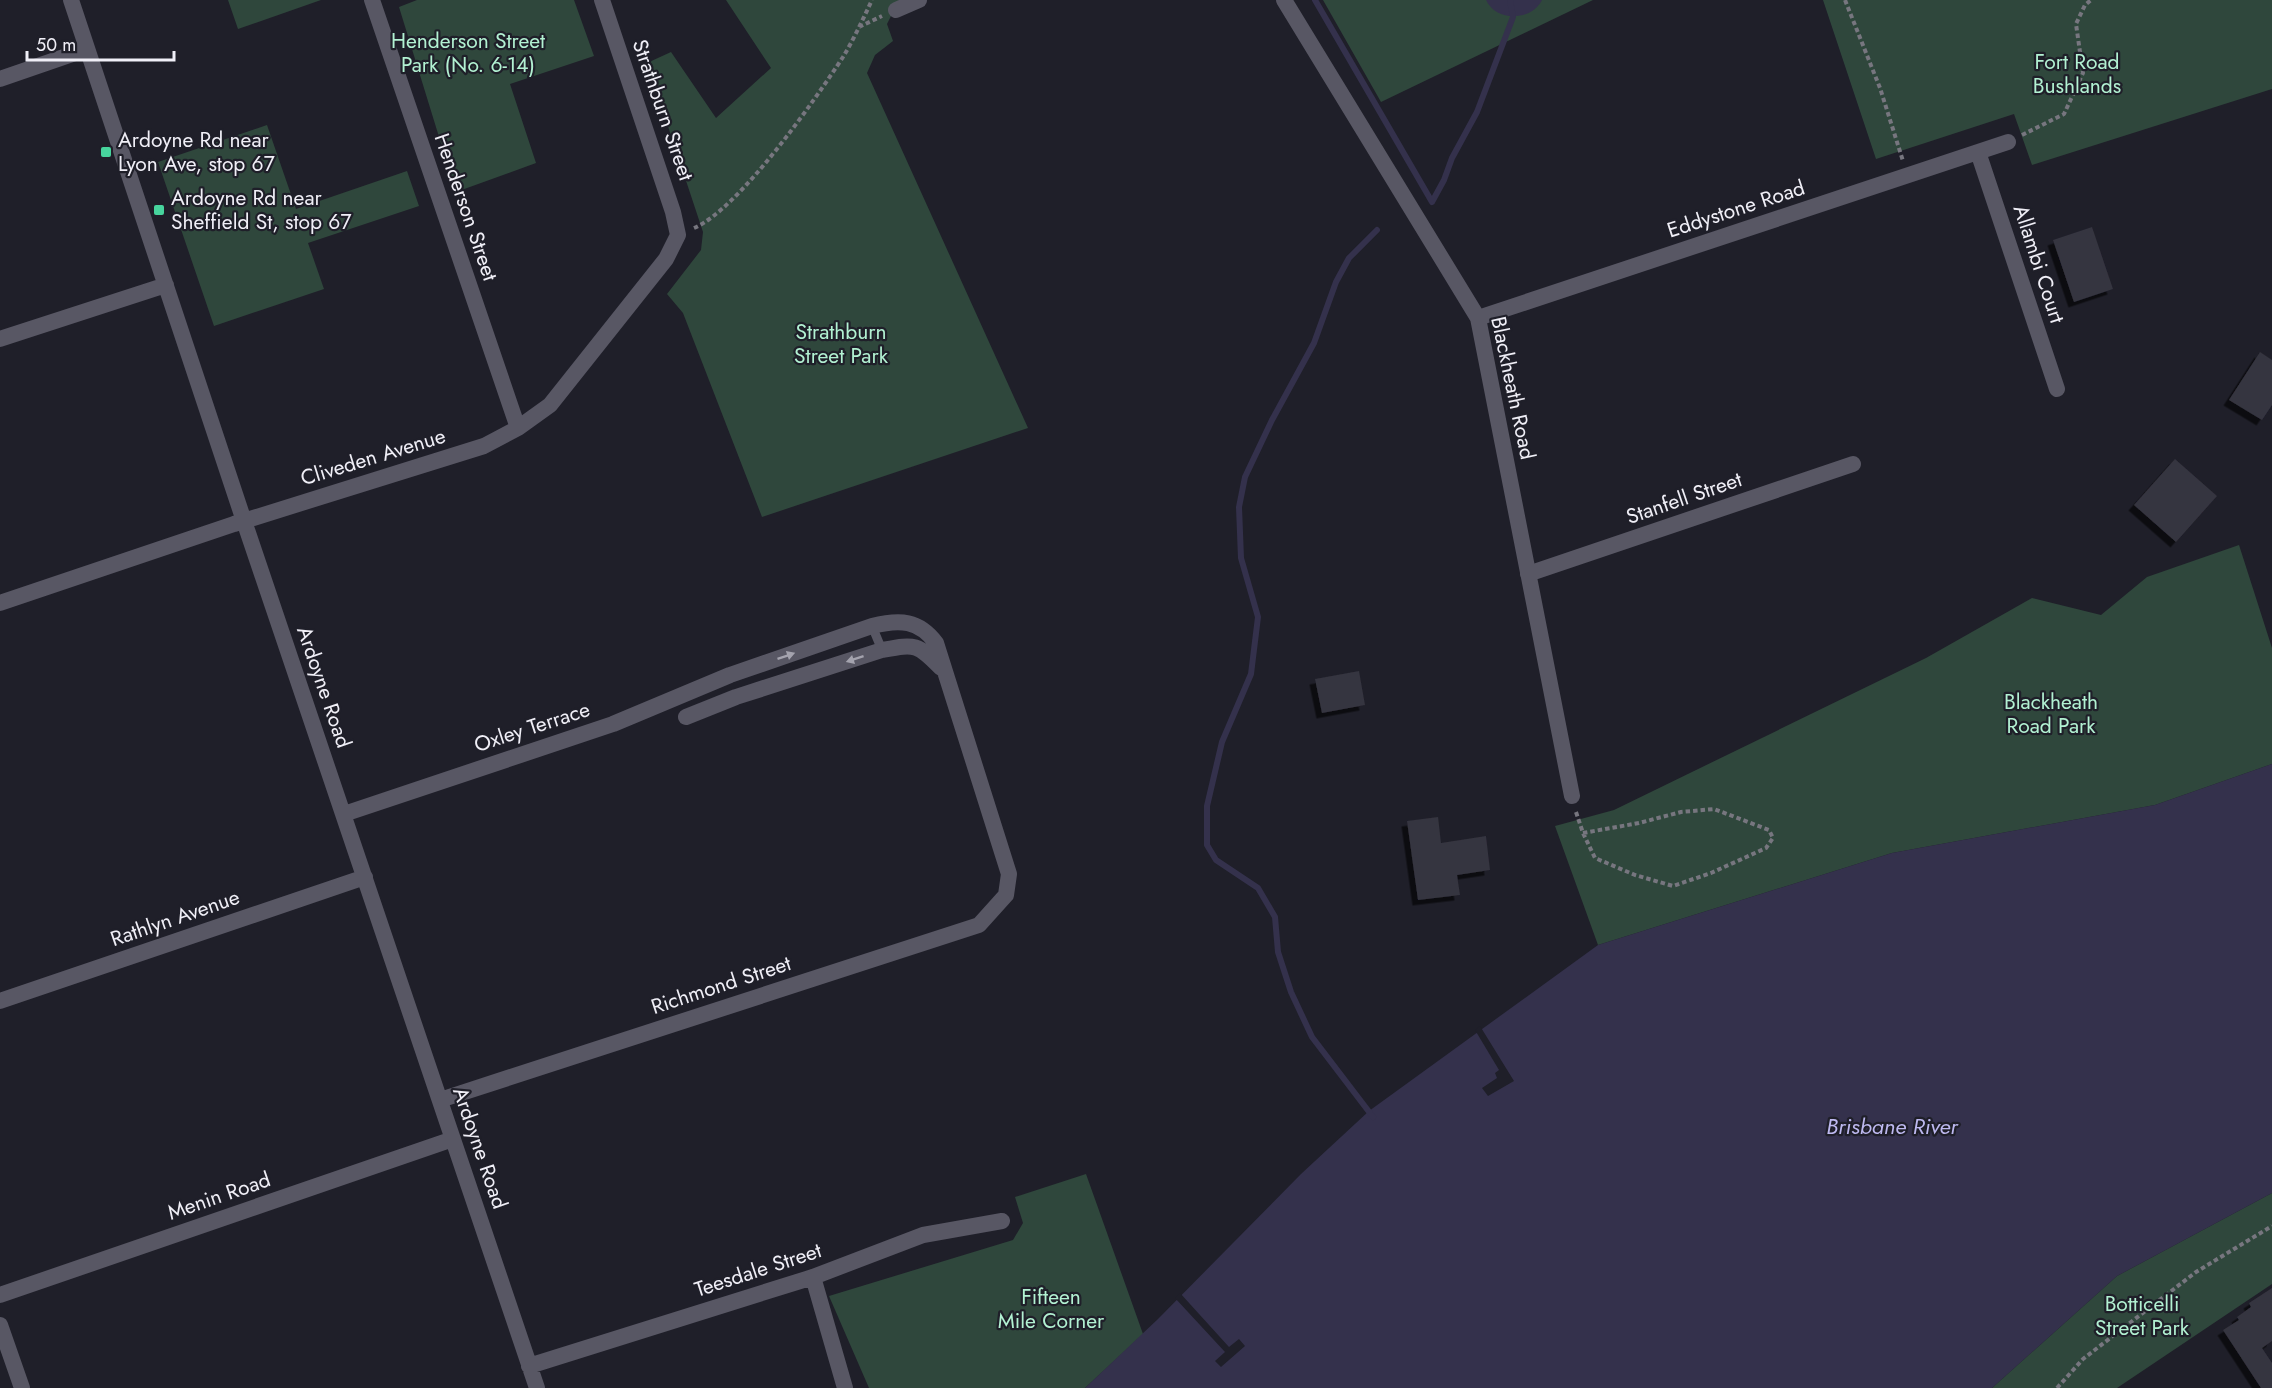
<svg xmlns="http://www.w3.org/2000/svg" width="2272" height="1388" viewBox="0 0 2272 1388" font-family="Jost,sans-serif">
<defs>
<filter id="shadow"><feDropShadow dx="-5.5" dy="5.5" stdDeviation="0" flood-color="#0009"/></filter>
</defs>
<rect width="100%" height="100%" fill="#1f1f29"/>
<path fill="#2f473c" d="M228,0H321L238,29Z
M417,0H574L594,56L510,84L536,163L456,192L399,7Z
M726,0H899L887,24L893,41L875,55L867,73L1028,428L762,517L683,313L667,294L701,250L703,232L647,63L671,52L716,118L771,68Z
M1323,0H1593L1381,102Z
M1823,0H2272V89L2032,165L2014,114L1876,159Z
M267,125L296,209L407,171L419,206L308,243L324,289L214,326L158,162Z
M2239,545L2272,648V764L2155,805L1892,853L1598,945L1555,826L1614,810L1926,658L2032,598L2101,615L2147,577Z
M1086,1174L1143,1334L1085,1388H869L829,1296L1013,1240L1023,1223L1015,1197Z
M2272,1193V1284L2117,1388H1992L2117,1276Z"/>
<path fill="#34314c" d="M1486,0H1542C1532,21 1496,22 1486,0Z
M2272,764V1193L2117,1276L1992,1388H1085L1158,1319L1301,1174L1369,1111L1598,945L1892,853L2155,805Z"/>
<path fill="#1f1f29" d="M1480,1026L1514,1081L1488,1096L1482,1088L1497,1078L1495,1073L1499,1070L1475,1030Z
M1180,1293L1229,1347L1239,1339L1245,1346L1221,1367L1215,1361L1225,1352L1175,1298Z"/>
<g fill="none" stroke-linecap="round" stroke-linejoin="round">
<path stroke="#34314c" stroke-width="6" d="M1315,0L1432,202L1444,180L1452,158L1477,112L1513,17L1510,0
M1373,1117L1312,1037L1291,992L1278,952L1275,917L1258,888L1216,860L1207,845V806L1222,742L1251,674L1258,617L1241,558L1239,507L1245,477L1272,420L1314,343L1336,282L1349,258L1377,230"/>
</g>
<path fill="#35343f" filter="url(#shadow)" d="M2092,227L2113,289L2074,302L2053,240Z
M2260,352L2272,360V405L2262,420L2229,400Z
M2175,459L2217,496L2176,542L2134,505Z
M1359,671L1365,705L1322,713L1315,679Z
M1438,817L1441,843L1486,836L1490,870L1457,875L1460,895L1418,900L1407,821Z
M2272,1288V1341L2262,1348L2272,1363V1388H2261L2223,1330L2239,1320L2237,1317L2251,1307L2249,1303Z"/>
<g fill="none" stroke-linecap="round" stroke-linejoin="round">
<path stroke="#77767f" stroke-width="4" stroke-dasharray="4.5 3" stroke-linecap="butt" d="M1845,0L1880,88L1903,161
M859,27L882,16
M2022,135L2064,114L2083,73L2076,24L2085,5L2091,0
M694,228C739,209 815,100 843,57C854,39 863,19 872,0
M1576,812L1583,833L1595,858L1635,875L1673,886L1711,873L1766,848L1773,838L1769,830L1714,809L1681,812L1639,823L1583,833
M2057,1388L2083,1359L2196,1272L2272,1226"/>
<path stroke="#585764" stroke-width="9" d="M872,626L882,650"/>
<path stroke="#585764" stroke-width="16" d="M71,0L244,521L537,1388
M372,0L518,428
M1284,0L1478,318L1572,796
M896,10L919,0
M0,79L87,49
M1978,152L2057,389
M1478,318L2008,142
M0,339L166,285
M1528,574L1853,464
M0,603L234,524L484,446L518,428L550,405L666,259L678,235L673,212L602,0
M686,717L736,697L882,650C915,644 917,643 941,668
M344,814L613,724L730,675L872,626C900,619 919,620 936,643L1009,874L1006,895L979,925L440,1100
M0,1001L365,877
M813,1277L845,1388
M0,1295L453,1139
M0,1325L22,1388
M529,1366L813,1277L923,1235L1002,1221"/>
</g>
<defs><path id="oneway-solid" d="M-6-.8H1V-3.2L6.5 0L1 3.2V.8H-6Z" transform="scale(1.5)"/></defs>
<g fill="#a4a3ae">
<use href="#oneway-solid" transform="translate(786 656) rotate(-19)"/>
<use href="#oneway-solid" transform="translate(855 659) rotate(162)"/>
</g>
<g fill="#47d49d" stroke="#1f1f29" stroke-width="2">
<rect x="100" y="146" width="12" height="12" rx="3"/>
<rect x="153" y="204" width="12" height="12" rx="3"/>
</g>
<g text-anchor="middle" stroke-width="4.5" stroke-linejoin="round" paint-order="stroke">
<g font-size="21" fill="#b2f1d2" stroke="#1f1f29">
<text x="468" y="48">Henderson Street<tspan x="468" dy="24">Park (No. 6-14)</tspan></text>
<text x="2077" y="69">Fort Road<tspan x="2077" dy="24">Bushlands</tspan></text>
<text x="841" y="339">Strathburn<tspan x="841" dy="24">Street Park</tspan></text>
<text x="2051" y="709">Blackheath<tspan x="2051" dy="24">Road Park</tspan></text>
<text x="1051" y="1304">Fifteen<tspan x="1051" dy="24">Mile Corner</tspan></text>
<text x="2142" y="1311">Botticelli<tspan x="2142" dy="24">Street Park</tspan></text>
</g>
<g font-size="21" fill="#f0eff7" stroke="#1f1f29">
<text transform="translate(663 110) rotate(71)" y="7">Strathburn Street</text>
<text transform="translate(466 207) rotate(71)" y="7">Henderson Street</text>
<text transform="translate(1736 209) rotate(-18)" y="7">Eddystone Road</text>
<text transform="translate(2039 264) rotate(72)" y="7">Allambi Court</text>
<text transform="translate(1513 388) rotate(78)" y="7">Blackheath Road</text>
<text transform="translate(373 457) rotate(-17)" y="7">Cliveden Avenue</text>
<text transform="translate(1684 498) rotate(-19)" y="7">Stanfell Street</text>
<text transform="translate(324 687) rotate(71)" y="7">Ardoyne Road</text>
<text transform="translate(532 727) rotate(-18)" y="7">Oxley Terrace</text>
<text transform="translate(175 918) rotate(-19)" y="7">Rathlyn Avenue</text>
<text transform="translate(721 985) rotate(-18)" y="7">Richmond Street</text>
<text transform="translate(480 1148) rotate(71)" y="7">Ardoyne Road</text>
<text transform="translate(219 1196) rotate(-19)" y="7">Menin Road</text>
<text transform="translate(758 1270) rotate(-18)" y="7">Teesdale Street</text>
</g>
<g font-size="21" fill="#f0eff7" stroke="#1f1f29" text-anchor="start">
<text x="118" y="147">Ardoyne Rd near<tspan x="118" dy="24">Lyon Ave, stop 67</tspan></text>
<text x="171" y="205">Ardoyne Rd near<tspan x="171" dy="24">Sheffield St, stop 67</tspan></text>
</g>
<g font-size="22" font-style="italic" fill="#beb9f0" stroke="#1f1f29">
<text x="1892" y="1134">Brisbane River</text>
</g>
</g>
<path d="M27 51v9h147v-9" fill="none" stroke="#f0eff7" stroke-width="3"/>
<text x="36" y="51" font-size="18" fill="#f0eff7" stroke="#1f1f29" stroke-width="4.5" paint-order="stroke">50 m</text>
</svg>
